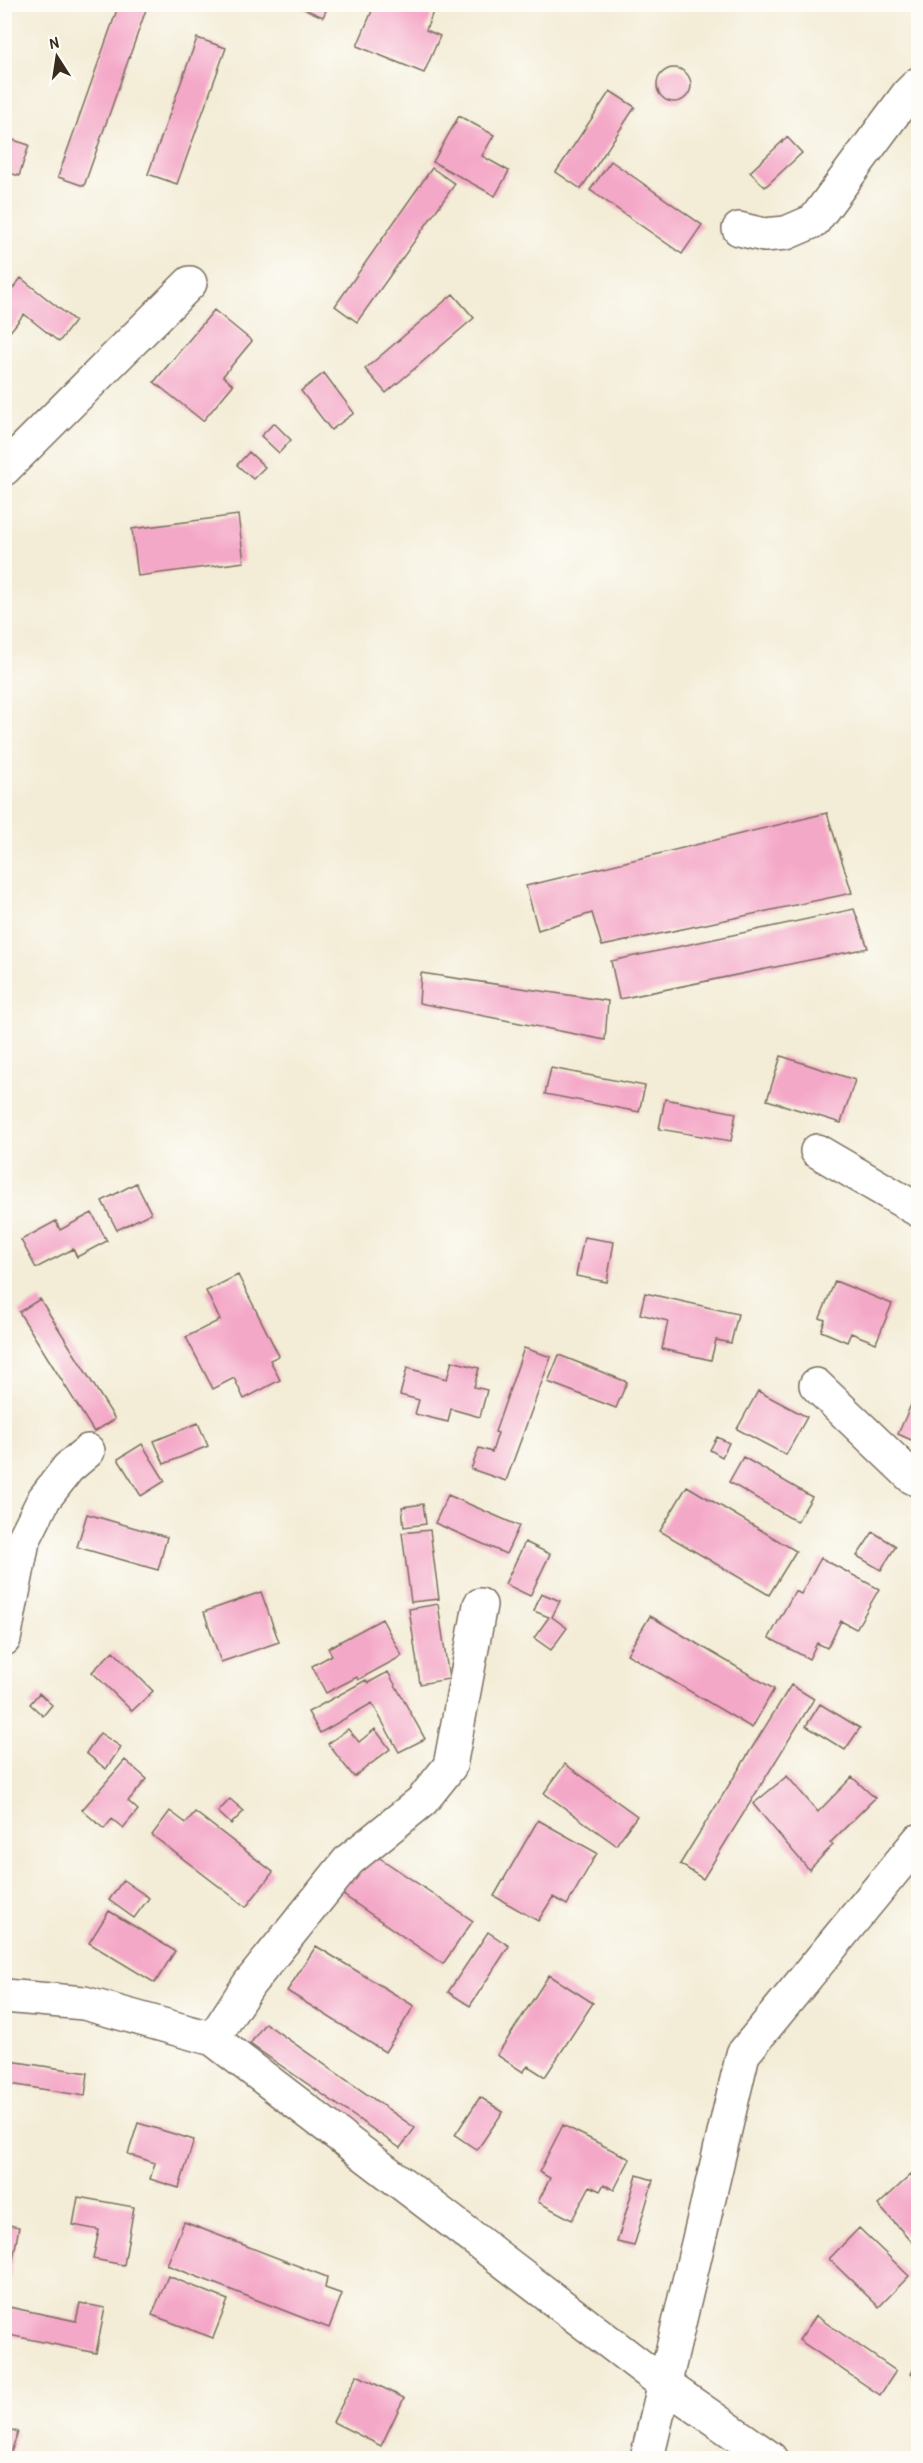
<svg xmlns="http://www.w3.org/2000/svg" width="923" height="2463" viewBox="0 0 923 2463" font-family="'Patrick Hand',sans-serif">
<rect width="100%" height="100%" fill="#fdfcf7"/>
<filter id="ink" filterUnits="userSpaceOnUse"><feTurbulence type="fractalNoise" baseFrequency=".0167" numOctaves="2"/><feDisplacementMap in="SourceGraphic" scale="12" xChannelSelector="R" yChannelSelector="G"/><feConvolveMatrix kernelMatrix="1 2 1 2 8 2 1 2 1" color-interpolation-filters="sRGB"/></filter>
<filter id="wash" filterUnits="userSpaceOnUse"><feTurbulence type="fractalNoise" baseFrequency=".008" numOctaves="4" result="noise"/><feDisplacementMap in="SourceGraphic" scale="24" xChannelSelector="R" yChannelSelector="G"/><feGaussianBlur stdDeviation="1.35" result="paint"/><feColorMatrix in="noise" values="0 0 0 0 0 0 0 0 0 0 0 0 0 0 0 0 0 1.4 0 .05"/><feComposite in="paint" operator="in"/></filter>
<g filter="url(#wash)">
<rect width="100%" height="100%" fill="#f3ecd6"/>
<g id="blocks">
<path fill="#f4a8c7" d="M119,4H148L84,186L58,177Z
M303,4H329L323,17L302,8Z
M375,4H436L426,30L440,36L424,73L357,46Z
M197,38L226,48L177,184L148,174Z
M657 85a17 17 0 1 1 34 0a17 17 0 1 1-34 0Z
M610,91L635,107L581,189L556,172Z
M459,116L494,135L482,156L509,171L495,196L433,162Z
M4,137L29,145L19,176L4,171Z
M787,137L802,153L765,187L750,172Z
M611,161L702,225L682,254L590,190Z
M432,168L455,184L357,322L335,306Z
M21,278L75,321L59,342L24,314L5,338V298Z
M453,294L474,318L386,393L365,369Z
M214,310L252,341L223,376L233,385L203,421L154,382Z
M324,373L354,413L331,430L301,391Z
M274,423L291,440L279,453L261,436Z
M249,452L265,467L253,479L237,465Z
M238,515L244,562L138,576L132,529Z
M827,813L852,893L602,946L592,913L538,930L526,886Z
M854,909L868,948L619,999L611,961Z
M421,973L608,1001L605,1040L419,1003Z
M781,1056L855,1080L841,1123L767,1100Z
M551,1068L645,1086L639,1112L545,1094Z
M665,1099L736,1113L731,1141L659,1129Z
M136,1183L151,1213L117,1230L102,1201Z
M92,1213L107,1241L77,1257L73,1249L36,1268L21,1240L56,1221L60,1230Z
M584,1237L614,1242L607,1282L576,1276Z
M238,1275L279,1356L270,1360L280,1380L244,1399L234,1378L213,1389L186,1337L220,1320L206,1291Z
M835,1281L892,1304L876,1343L851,1333L847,1342L821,1331L825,1320L820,1318Z
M645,1293L738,1314L731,1343L716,1340L711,1360L662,1349L668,1321L640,1314Z
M40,1299L115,1419L94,1432L19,1312Z
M524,1348L551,1357L506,1481L471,1469L479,1448L492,1452L498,1433L495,1432Z
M559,1355L627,1382L616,1408L548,1382Z
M452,1361L479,1368L474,1387L487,1390L480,1417L451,1409L448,1422L415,1414L419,1400L400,1395L407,1368L447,1379Z
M918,1389V1443L898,1434Z
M758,1391L807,1417L786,1455L737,1429Z
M198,1423L208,1446L164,1464L154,1441Z
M717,1437L729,1443L722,1457L710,1450Z
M142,1444L165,1481L141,1496L118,1459Z
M743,1457L812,1497L797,1522L729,1482Z
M687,1486L796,1551L769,1595L660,1531Z
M448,1495L519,1526L506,1554L435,1523Z
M423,1504L426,1524L404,1527L402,1507Z
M87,1514L167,1537L158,1570L77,1547Z
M430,1530L439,1599L411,1602L402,1533Z
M873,1532L896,1546L881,1570L857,1556Z
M525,1542L550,1554L530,1596L505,1584Z
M821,1558L879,1589L856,1629L841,1621L827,1648L817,1643L809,1659L769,1638L795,1591L801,1594Z
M261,1592L279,1642L221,1662L204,1612Z
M541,1593L560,1601L552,1617L567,1628L551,1650L534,1638L549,1617L534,1611Z
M438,1604L449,1679L420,1684L409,1609Z
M650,1616L774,1689L752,1728L627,1654Z
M382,1619L402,1656L358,1680L357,1677L326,1693L312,1666L332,1655L328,1648Z
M113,1651L153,1691L132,1711L92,1672Z
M388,1672L425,1739L399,1752L372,1703L320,1733L308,1712L366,1680L368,1683Z
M791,1685L814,1699L703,1879L680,1864Z
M39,1693L52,1705L43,1716L30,1704Z
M820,1704L860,1728L845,1750L806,1726Z
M348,1729L359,1742L375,1729L390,1749L354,1777L328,1744Z
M100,1733L121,1747L106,1769L86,1753Z
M125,1760L147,1779L128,1801L138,1810L123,1828L112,1819L104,1829L82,1810Z
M565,1764L637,1816L616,1845L544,1793Z
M787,1776L818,1812L852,1777L875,1798L830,1843L833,1845L809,1870L753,1804Z
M230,1799L244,1811L231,1824L218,1812Z
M170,1811L186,1823L195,1812L273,1872L246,1907L152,1835Z
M538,1820L597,1853L567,1905L553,1897L538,1921L494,1896Z
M368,1850L473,1921L443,1964L339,1892Z
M123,1880L149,1898L134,1918L109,1900Z
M109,1911L175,1951L155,1983L89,1943Z
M488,1932L509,1946L470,2006L448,1992Z
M316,1946L414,2006L385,2052L287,1991Z
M549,1975L593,2003L545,2077L528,2066L523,2072L497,2055Z
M265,2023L415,2128L400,2148L250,2044Z
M4,2060L88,2073L85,2096L4,2083Z
M480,2097L503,2112L477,2150L455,2135Z
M138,2123L194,2140L179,2188L150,2179L155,2163L128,2154Z
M563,2125L630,2159L614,2190L604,2184L600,2191L590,2186L572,2220L538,2202L550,2178L539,2172Z
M913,2173L918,2179V2243L916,2246L878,2205Z
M637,2175L653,2180L634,2246L617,2242Z
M78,2197L134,2207L124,2265L93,2259L99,2230L73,2225Z
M184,2222L327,2277L325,2288L342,2294L329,2328L167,2265Z
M4,2224L19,2227L9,2281L4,2280Z
M859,2228L909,2276L879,2307L829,2259Z
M168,2276L228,2300L213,2338L152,2315Z
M80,2303L105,2308L96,2353L4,2334V2306L76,2321Z
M816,2316L896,2371L880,2395L799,2340Z
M918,2360V2378L911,2374Z
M357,2375L404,2398L381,2446L333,2422Z
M4,2427L18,2432L9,2458H4Z"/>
</g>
</g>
<g filter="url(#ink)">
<use href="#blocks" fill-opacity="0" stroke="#7b6e5e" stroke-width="1.5"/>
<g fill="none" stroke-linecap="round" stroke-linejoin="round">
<g stroke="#7b6e5e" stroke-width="36">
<path id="minor" d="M739,229L764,235L786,233L814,221L908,94L918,84
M4,469L190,283
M817,1151L918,1210
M816,1385L912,1477L918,1480
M4,1639L23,1541L44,1499L68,1468L88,1451
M4,1996L84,2003L213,2039L664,2384L770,2458
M213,2039L249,1984L349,1860L422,1801L450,1766L480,1605
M647,2458L743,2054L918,1841"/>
</g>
<use href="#minor" stroke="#fff" stroke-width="33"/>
</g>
</g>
<rect width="923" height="2463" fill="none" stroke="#fdfcf7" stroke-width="24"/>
<g transform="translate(57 57) rotate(348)" stroke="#fdfcf7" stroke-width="4.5" paint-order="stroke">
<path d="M0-4.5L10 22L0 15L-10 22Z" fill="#3b2a1e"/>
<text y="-9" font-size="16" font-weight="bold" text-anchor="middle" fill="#3b2a1e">N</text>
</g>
</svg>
